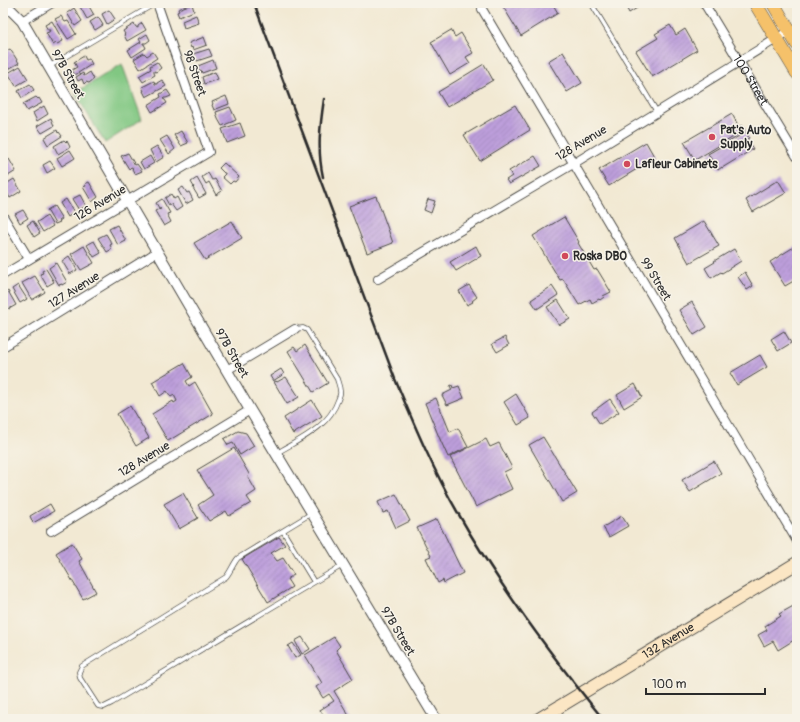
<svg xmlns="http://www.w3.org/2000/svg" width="800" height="722" viewBox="0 0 800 722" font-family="Pangolin,sans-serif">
<defs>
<pattern id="building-hatch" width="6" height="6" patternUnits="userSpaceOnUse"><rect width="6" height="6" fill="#bd9fdc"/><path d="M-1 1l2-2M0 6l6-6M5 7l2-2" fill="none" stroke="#9a82b3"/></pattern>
</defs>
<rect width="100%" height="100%" fill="#f7f3e8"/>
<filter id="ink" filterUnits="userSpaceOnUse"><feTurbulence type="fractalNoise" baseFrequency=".025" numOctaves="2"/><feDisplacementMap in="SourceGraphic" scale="8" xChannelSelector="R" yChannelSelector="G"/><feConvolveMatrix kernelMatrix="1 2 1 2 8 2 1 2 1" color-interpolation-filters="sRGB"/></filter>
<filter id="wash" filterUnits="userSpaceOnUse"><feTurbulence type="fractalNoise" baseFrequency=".012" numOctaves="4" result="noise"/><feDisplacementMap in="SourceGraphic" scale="16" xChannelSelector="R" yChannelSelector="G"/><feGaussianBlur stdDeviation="0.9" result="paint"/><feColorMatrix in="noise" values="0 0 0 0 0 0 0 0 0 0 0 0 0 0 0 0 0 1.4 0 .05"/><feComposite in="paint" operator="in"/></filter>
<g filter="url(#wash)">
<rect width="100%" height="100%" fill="#f2e9d3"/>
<path fill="#81c782" stroke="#567956" d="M122,64L142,119L105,143L75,93Z"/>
<g id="blocks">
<path fill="url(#building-hatch)" d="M82,3H87L94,15L87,19L79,5Z
M505,3H552L558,13L521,36L502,5Z
M624,3H645L629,13Z
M192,4L194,11L179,17L177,12L179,11L178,9Z
M74,8L82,21L75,26L67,13Z
M109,10L115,19L107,24L102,14Z
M196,15L199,23L184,28L182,21Z
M61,16L65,22L68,21L76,34L68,39L55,19Z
M98,17L103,25L95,30L90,22Z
M52,21L63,41L57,44L56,43L53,45L46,33L49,32L50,30H48L45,25Z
M142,23L146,30L127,41L124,35L125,34L123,31L134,24L136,27L138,28V26Z
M670,25L676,35L685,29L697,50L652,77L636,51L658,38L655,34Z
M451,30L455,37L461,33L473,53L466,57L470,63L450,75L431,42Z
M147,34L150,40L146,43H143V44H144L146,48L132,57L128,50L141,42L139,39Z
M204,37L207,45L193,50L192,47L191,48L189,43Z
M10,49L19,63L3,72V53Z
M209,49L212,56L197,61L196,59H195L193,54Z
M153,52L157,58L140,69L134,59L144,53L147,56Z
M563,52L582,83L567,92L548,61Z
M84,56L86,60L89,59L92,64L75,75L72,70L77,67L74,62Z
M213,60L216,68L202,73L201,70L199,71L198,66Z
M157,62L161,68L156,72L154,71V73L155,75L143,82L139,76L151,69L150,66Z
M484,64L493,80L447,107L438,92Z
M20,66L28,79L16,86L8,73Z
M90,72L94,79L89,83L86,82L84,84L82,79L78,81L76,77L83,73L84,76Z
M215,72L218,79L204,84L202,77Z
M162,80L166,86L146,97L143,91H144L142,87L154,81L155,84H157V83Z
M30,84L34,90L22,98L18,91Z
M167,90L171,96L166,98H164L163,99L165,100L167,103L152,112L148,105L161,97L160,94Z
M226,96L229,104L214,110L212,105L213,104L212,102Z
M36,97L38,99L39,98L42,103L27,111L23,104Z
M515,105L530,130L480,161L464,135Z
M44,106L48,114L37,121L33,113Z
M230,107L236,120L222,126L218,119L216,112Z
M732,114L739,127L742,125L745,130L695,160L684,142Z
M51,118L54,126L42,133L37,126Z
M240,123L245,136L227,143L222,129Z
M57,130L58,133L59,132L62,136L48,145L44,138Z
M181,131L188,143L181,146L174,135Z
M746,132L749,138L747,139L753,149L722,168V167L718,170L708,154Z
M167,136L175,149L169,154L160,140Z
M64,140L66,142L67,141L70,147L58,154L54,146Z
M646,142L655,158L609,186L599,170Z
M157,146L164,157L156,162L150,150Z
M70,150L75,158L62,166L57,158Z
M128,153L135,165L137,164L142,171L135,174L132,169L133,168L131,167L129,169L121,156Z
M150,156L154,163L144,169L140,162Z
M535,156L541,166L509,184L506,180L512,176L509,171Z
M9,159L16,171L3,179V163Z
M50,161L55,168L47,173L43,165Z
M224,163L239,177L235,182L233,181L230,184L222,177L225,174V173H224L219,168Z
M208,173L211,178V179L213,180L215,179L222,191L216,195L209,182L206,184L202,177Z
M197,178L206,194L199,198L193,188L194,187L191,182Z
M14,179L21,191L10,198L3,186Z
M778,180L786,193L753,212L746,200Z
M89,182L98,197L92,202L83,187L86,186L85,184Z
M183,187L187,193L189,192L193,200L186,204L178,190Z
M171,194L174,199L177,197L182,207L176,211L171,204L169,205L165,198Z
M80,195L86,206L79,210L72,199Z
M376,196L393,243L367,253L349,206Z
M66,199L74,212L72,213V214L68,217L60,203Z
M162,199L170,213L167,214L171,222L164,226L155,211L159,209L160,210L161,208H159L156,203Z
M428,199L435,201L431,213L424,210Z
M54,206L62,219L59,221L60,222L55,224L47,210Z
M23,210L28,218L20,223L15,214Z
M47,216L53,226L43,232L37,222Z
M564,217L579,242L578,243L594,270L597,269L611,292L603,296L604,297L600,300L599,299L592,303L590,299L579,305L563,279L560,280L533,236Z
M33,221L40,233L34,237L27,225Z
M232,221L242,238L205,260L194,243Z
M704,221L719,246L689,263L675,238Z
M117,225L126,241L118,245L109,229Z
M106,234L112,244L110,245L112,249L107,252L98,238Z
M94,241L101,253L94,257L87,245Z
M797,245V279L785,286L770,262Z
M84,246L94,263L81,270L71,254Z
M476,246L481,256L456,271L450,262Z
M734,249L741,261L722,273L721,272L711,278L705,268L715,262L714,261Z
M69,256L77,270L70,274L62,261Z
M56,263L67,282L62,285V284L59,285L49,268Z
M46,269L54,282L47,286L40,274L43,273L42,271Z
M745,272L753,286L747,290L738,277Z
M35,276L45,292L32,300L22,283Z
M18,285L27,299L20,303L12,289Z
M469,285L477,297L472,301L473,302L467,305L459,291Z
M552,286L558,295L537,309L531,300Z
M8,291L16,305L9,309L3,300V292L4,294Z
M558,300L570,319L559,325L547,307Z
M692,302L707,327L694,335L679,310Z
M784,331L791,343L778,351L771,339Z
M505,337L509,345L497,352L492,344Z
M305,345L328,383L313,392L288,351L294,347L297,351Z
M760,355L767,367L737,385L730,373Z
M184,363L192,377L186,381L189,386L195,382L213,414L168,441L152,414L173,401L174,403L177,401L174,395L171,397L167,391L160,396L152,382Z
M281,369L284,374L273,381L270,376Z
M286,377L299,397L287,404L274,382L276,381L277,382Z
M635,384L642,397L624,408L617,395Z
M452,385L453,388L459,386L464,398L447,405L442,395L452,390L450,386Z
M516,394L530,418L518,425L504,402Z
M436,398L450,432L458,428L468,447L448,457L439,437L425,403Z
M610,399L619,412L600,424L592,412Z
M312,400L322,416L293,434L284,418Z
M130,406L149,438L136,446L117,414Z
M238,431L246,433L254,446L240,455L233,443L228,445L224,439Z
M543,437L577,493L562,502L529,445Z
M486,439L490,447L499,443L512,468L504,472L512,489L476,507L450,457Z
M234,448L249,474L248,477L256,491L247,497L251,503L229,516L226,511L209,521L198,505L213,495L197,470Z
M714,461L721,473L690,492L682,480Z
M183,493L198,518L179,529L164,504Z
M396,494L410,521L396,528L388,511L383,513L378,502Z
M50,504L54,511L33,523L30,516Z
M622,516L628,526L609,537L603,527Z
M437,519L463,573L444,583L443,580L438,583L426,558L431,556L417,528Z
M279,537L285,545L271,553L277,561L283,558L294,575L287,579L292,587L268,602L242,559Z
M72,543L82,559L79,561L96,592L83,599L56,553Z
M797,604V644L794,640L778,650L773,641L764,646L758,635L767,630L765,626L781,616L779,614Z
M302,637L310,649L302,654L295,641Z
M334,637L340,646L336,650L353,679L334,691L351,719H326L320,710L334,701L329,694L323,698L316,687L322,683L305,655Z
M293,643L301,655L295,658L288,646Z"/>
</g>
</g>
<g filter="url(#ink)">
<use href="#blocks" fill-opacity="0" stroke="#494844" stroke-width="1"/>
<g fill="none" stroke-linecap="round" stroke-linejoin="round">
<g stroke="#494844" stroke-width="5.5">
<path id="service" d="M591,3L657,112
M50,66L156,3
M277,453C300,439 329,427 338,400C339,397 341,394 340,391C340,387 338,383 337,379L307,330L303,328L295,329
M312,513L238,558C233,564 231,571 226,577L82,666L79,672L80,678L98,706L104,707L112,703L343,565
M283,531L314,582"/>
</g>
<g stroke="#494844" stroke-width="10">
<g id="minor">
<path id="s1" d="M704,3L797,157"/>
<path d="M482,9L797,541"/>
<path d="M22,21L52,3"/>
<path d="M3,216L29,259"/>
<path d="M3,275L209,152L157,3"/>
<path d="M378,279L573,164L789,31"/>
<path d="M3,347L157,252"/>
<path d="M227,370L295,329"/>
<path d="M51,531L250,410"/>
</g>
</g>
<g stroke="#494844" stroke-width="12">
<path id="tertiary" d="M4,3L22,21L49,67L250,410L436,719"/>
</g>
<g stroke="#494844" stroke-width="14">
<g id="secondary">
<path id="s2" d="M539,719L797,563"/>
</g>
</g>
<g stroke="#494844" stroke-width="14">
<path id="primary" d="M755,3L797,73
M773,3L797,44"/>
</g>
<use href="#service" stroke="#fff" stroke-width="4"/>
<use href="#minor" stroke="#fff" stroke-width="8"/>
<use href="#tertiary" stroke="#fff" stroke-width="10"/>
<use href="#secondary" stroke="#fbe6c4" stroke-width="12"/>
<use href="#primary" stroke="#f5c16b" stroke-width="13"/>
<path stroke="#2b2b2b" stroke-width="2.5" d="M254,3L395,379C414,424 433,470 458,513C499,586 550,654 603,719
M323,177C317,150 320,126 324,99"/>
</g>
</g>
<g fill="#d1495b" stroke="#f7f3e8" stroke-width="1.5">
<circle cx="712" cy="137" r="4"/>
<circle cx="627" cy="164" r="4"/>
<circle cx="565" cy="256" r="4"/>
</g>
<g text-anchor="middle" stroke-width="3" stroke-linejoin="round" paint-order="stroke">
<g font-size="12" fill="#2b2b2b" stroke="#f7f3e8">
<text transform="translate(195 73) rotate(71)" y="4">98 Street</text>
<text transform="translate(68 74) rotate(60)" y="4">97B Street</text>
<text dy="4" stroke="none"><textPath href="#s1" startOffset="90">100 Street</textPath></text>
<text transform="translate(581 143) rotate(-31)" y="4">128 Avenue</text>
<text transform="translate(100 203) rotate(-31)" y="4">126 Avenue</text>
<text transform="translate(656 279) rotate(59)" y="4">99 Street</text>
<text transform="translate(74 290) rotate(-32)" y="4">127 Avenue</text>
<text transform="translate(232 353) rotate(60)" y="4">97B Street</text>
<text transform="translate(144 459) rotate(-31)" y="4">128 Avenue</text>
<text transform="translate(398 631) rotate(59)" y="4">97B Street</text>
<text dy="4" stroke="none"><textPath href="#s2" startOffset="151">132 Avenue</textPath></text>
</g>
<g font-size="12" font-weight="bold" fill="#2b2b2b" stroke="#f7f3e8" text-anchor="start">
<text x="720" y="134">Pat's Auto<tspan x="720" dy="14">Supply</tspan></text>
<text x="635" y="168">Lafleur Cabinets</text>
<text x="573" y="260">Roska DBO</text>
</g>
</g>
<rect width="800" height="722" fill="none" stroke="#f7f3e8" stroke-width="16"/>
<path d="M646 688v6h119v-6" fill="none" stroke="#2b2b2b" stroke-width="2"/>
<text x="652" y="688" font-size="12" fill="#2b2b2b" stroke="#f7f3e8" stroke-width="3" paint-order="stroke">100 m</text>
</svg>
